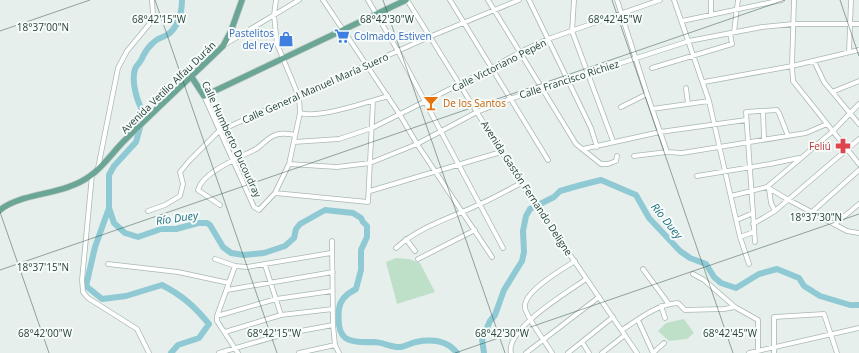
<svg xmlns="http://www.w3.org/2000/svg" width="859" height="353" viewBox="0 0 859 353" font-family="'Open Sans',sans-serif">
<rect width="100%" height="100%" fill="#e6efeb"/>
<path fill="#bfe0c8" d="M396,258L409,259L420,263L435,292L397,304L386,262Z
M684,319L694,333L687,339L669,341L658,331L666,323Z"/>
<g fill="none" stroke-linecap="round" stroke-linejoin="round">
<path stroke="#8ec9d4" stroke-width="6" d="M182,0C182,12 178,28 167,35C162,38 158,38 154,42C148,47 146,50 143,56C142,61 137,64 135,69C131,82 137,102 144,113L136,142L114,166L109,175V208L114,223L125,233L138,237L161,229H176L198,223H207L210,225L223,247L231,253L244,255L264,253L285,246L294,238L296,229L300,224L325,210L353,213L361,218L363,222L367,226V237L361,250V270L356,289C348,293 340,299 339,309C336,340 346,343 374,342C383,342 392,348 401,347C406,346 411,343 416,342C431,339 447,340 457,353
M109,208L95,247L86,286L102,299L126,296L162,285C183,296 194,306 209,324L199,338L178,345L171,353
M484,353L482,339L490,321L495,315L504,290L522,261L524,252L523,231L526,216L530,209L554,197L560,191L581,185L601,180L636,195L649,218L680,251L690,258L706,264L714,277L721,283L736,288L759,274L777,269L799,278L804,286L820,296L850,305H859"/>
<g stroke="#a8b8b2" stroke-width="5.5">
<path id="minor" d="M323,0L400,115L417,144L492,257
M368,0L398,51L503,248
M407,0L521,183L637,353
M450,0L548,160
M488,0L576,144L601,164H608L616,161L617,156
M529,0L591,128L597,147
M574,0L572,31L613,141
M617,0L647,94L667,152L682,153L806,133L827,124
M674,0L709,101L740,237L749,264
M794,0L792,66L793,81L859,164
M711,15V0
M682,21L782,0
M734,32L738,0
M224,45L299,0
M849,52L851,0
M814,61L824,82L859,124
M652,68L732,44L730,33
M704,82L792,66L859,50
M686,88L688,104
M832,92L859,81
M204,96L254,207L259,210L275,193L289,164L300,113L299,97L277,44L274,15L276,0
M621,107L647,94
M652,109L709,101
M763,111L764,139
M300,113C318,119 368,102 388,96
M294,142L339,139L372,128L492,68L520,52L548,39L660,0
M583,149L660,132L746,120
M634,156L667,152
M289,164L337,167L370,163L417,144L477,112L510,99L689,41L762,27L793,24H859
M98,168L118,68L127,51L151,22L153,14L152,0
M92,175L82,280L83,292L88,298L137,329L149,353
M697,176L770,164L799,158
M767,187L787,199L847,231L859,233
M769,189L771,203L775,211
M370,191L501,152
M275,193L368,202L373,101
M731,196L767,187L833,131L859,104
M220,205L198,190C202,172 241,157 256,149C262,145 267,139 273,136C280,132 288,134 295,135
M148,211L165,205L180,196L183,184L180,172L190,160L219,131L429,37L519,0
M812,212L859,170
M737,220L753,213
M753,224L775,211L859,139
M835,224L859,204
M740,237L754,232
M406,239L415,251
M332,241L333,325L335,345L339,353
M755,242L746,112L777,110L779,113L788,136
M396,248C420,226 451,218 480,204C494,198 508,190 521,183
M215,259L235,266L247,267L331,253
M418,259L475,230
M108,264L178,272L229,283
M265,265L281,315
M235,266L217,316V321L238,353
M643,269L668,303
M693,274L704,280L735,307L758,320V351
M227,290L333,272
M661,306L665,318
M217,316L276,299L332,291
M638,320L653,353
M622,330C639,319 657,304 678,303L685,310L724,309L735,307
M225,332L281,315L333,309
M582,342L589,353
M219,353L284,334L333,325
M299,353L335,345
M511,353C505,329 568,292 586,279
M526,353L599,297
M552,353C546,343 527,318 525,308C522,292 563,269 575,261
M568,353L613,317
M602,353L625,335
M653,353L664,343
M749,353L859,328
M774,353V317L824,314L837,353"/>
</g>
<g stroke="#c2cac8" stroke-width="7">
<path id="major" d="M191,76L204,96L406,0
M0,210C22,192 63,196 90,176C103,167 113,152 124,141C156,109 190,78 223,46L231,31L242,0"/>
</g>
<use href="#minor" stroke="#fff" stroke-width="4"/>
<use href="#major" stroke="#6aa596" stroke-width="5.5"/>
</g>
<path fill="none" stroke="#24423a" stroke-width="1" stroke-opacity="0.45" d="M155,0L277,353M383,0L505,353M612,0L733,353M840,0L859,56M0,31L90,0M0,212L49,353M0,270L785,0M455,353L859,214"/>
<defs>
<g id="supermarket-bare" transform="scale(1.2)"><path d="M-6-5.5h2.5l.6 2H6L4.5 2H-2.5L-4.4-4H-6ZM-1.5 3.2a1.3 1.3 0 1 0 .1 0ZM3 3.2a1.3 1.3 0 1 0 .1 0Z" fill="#3f7fe0" stroke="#f7fbf9" stroke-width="2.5" paint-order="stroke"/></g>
<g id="shop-bare" transform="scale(1.2)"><path d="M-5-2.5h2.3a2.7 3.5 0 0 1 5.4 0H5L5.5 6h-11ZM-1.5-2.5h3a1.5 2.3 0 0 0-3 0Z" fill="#3f7fe0" stroke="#f7fbf9" stroke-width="2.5" paint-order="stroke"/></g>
<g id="bar-bare" transform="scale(1.2)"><path d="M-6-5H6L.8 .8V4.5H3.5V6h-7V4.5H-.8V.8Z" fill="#e8710a" stroke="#f7fbf9" stroke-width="2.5" paint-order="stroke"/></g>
<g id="pharmacy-bare" transform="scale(1.2)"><path d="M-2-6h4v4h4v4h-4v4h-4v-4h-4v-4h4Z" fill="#e0444e" stroke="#f7fbf9" stroke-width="2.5" paint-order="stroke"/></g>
</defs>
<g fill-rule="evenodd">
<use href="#supermarket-bare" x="342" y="36"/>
<use href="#shop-bare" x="286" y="39"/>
<use href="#bar-bare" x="431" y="103"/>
<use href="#pharmacy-bare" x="843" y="146"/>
</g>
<g text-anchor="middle" stroke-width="4" stroke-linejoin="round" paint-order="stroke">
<g font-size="10" fill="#366cbe" stroke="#f7fbf9" text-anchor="end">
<text x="274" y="37">Pastelitos<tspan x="274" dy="12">del rey</tspan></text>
<text x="354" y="40" text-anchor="start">Colmado Estiven</text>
</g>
<g font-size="10" fill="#24423a" stroke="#f7fbf9">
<text transform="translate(499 65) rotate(-27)" y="4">Calle Victoriano Pepén</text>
<text transform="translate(569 79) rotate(-18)" y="4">Calle Francisco Richiez</text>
<text transform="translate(168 87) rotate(-44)" y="4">Avenida Vetilio Alfau Durán</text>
<text transform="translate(315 88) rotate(-24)" y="4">Calle General Manuel María Suero</text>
<text transform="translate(232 139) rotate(65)" y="4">Calle Humberto Ducoudray</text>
<text transform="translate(527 188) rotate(57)" y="4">Avenida Gastón Fernando Deligne</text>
</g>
<g font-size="10" fill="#c56008" stroke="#f7fbf9" text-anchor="start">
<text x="443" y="107">De los Santos</text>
</g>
<g font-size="10" fill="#be3a42" stroke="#f7fbf9" text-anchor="end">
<text x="831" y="150">Feliú</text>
</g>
<g font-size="11" font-style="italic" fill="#1c6f80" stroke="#f7fbf9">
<text transform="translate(177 218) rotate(-8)" y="4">Río Duey</text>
<text transform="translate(667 221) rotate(51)" y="4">Río Duey</text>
</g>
</g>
<g font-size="10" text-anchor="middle" fill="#24423a" stroke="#f7fbf9" stroke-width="4" stroke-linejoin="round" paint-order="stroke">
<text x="159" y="23">68°42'15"W</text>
<text x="387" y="23">68°42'30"W</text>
<text x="615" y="23">68°42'45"W</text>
<text x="43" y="31">18°37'00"N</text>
<text x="816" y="221">18°37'30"N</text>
<text x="43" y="271">18°37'15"N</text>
<text x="45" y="337">68°42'00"W</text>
<text x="274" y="337">68°42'15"W</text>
<text x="502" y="337">68°42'30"W</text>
<text x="730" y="337">68°42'45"W</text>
</g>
</svg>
